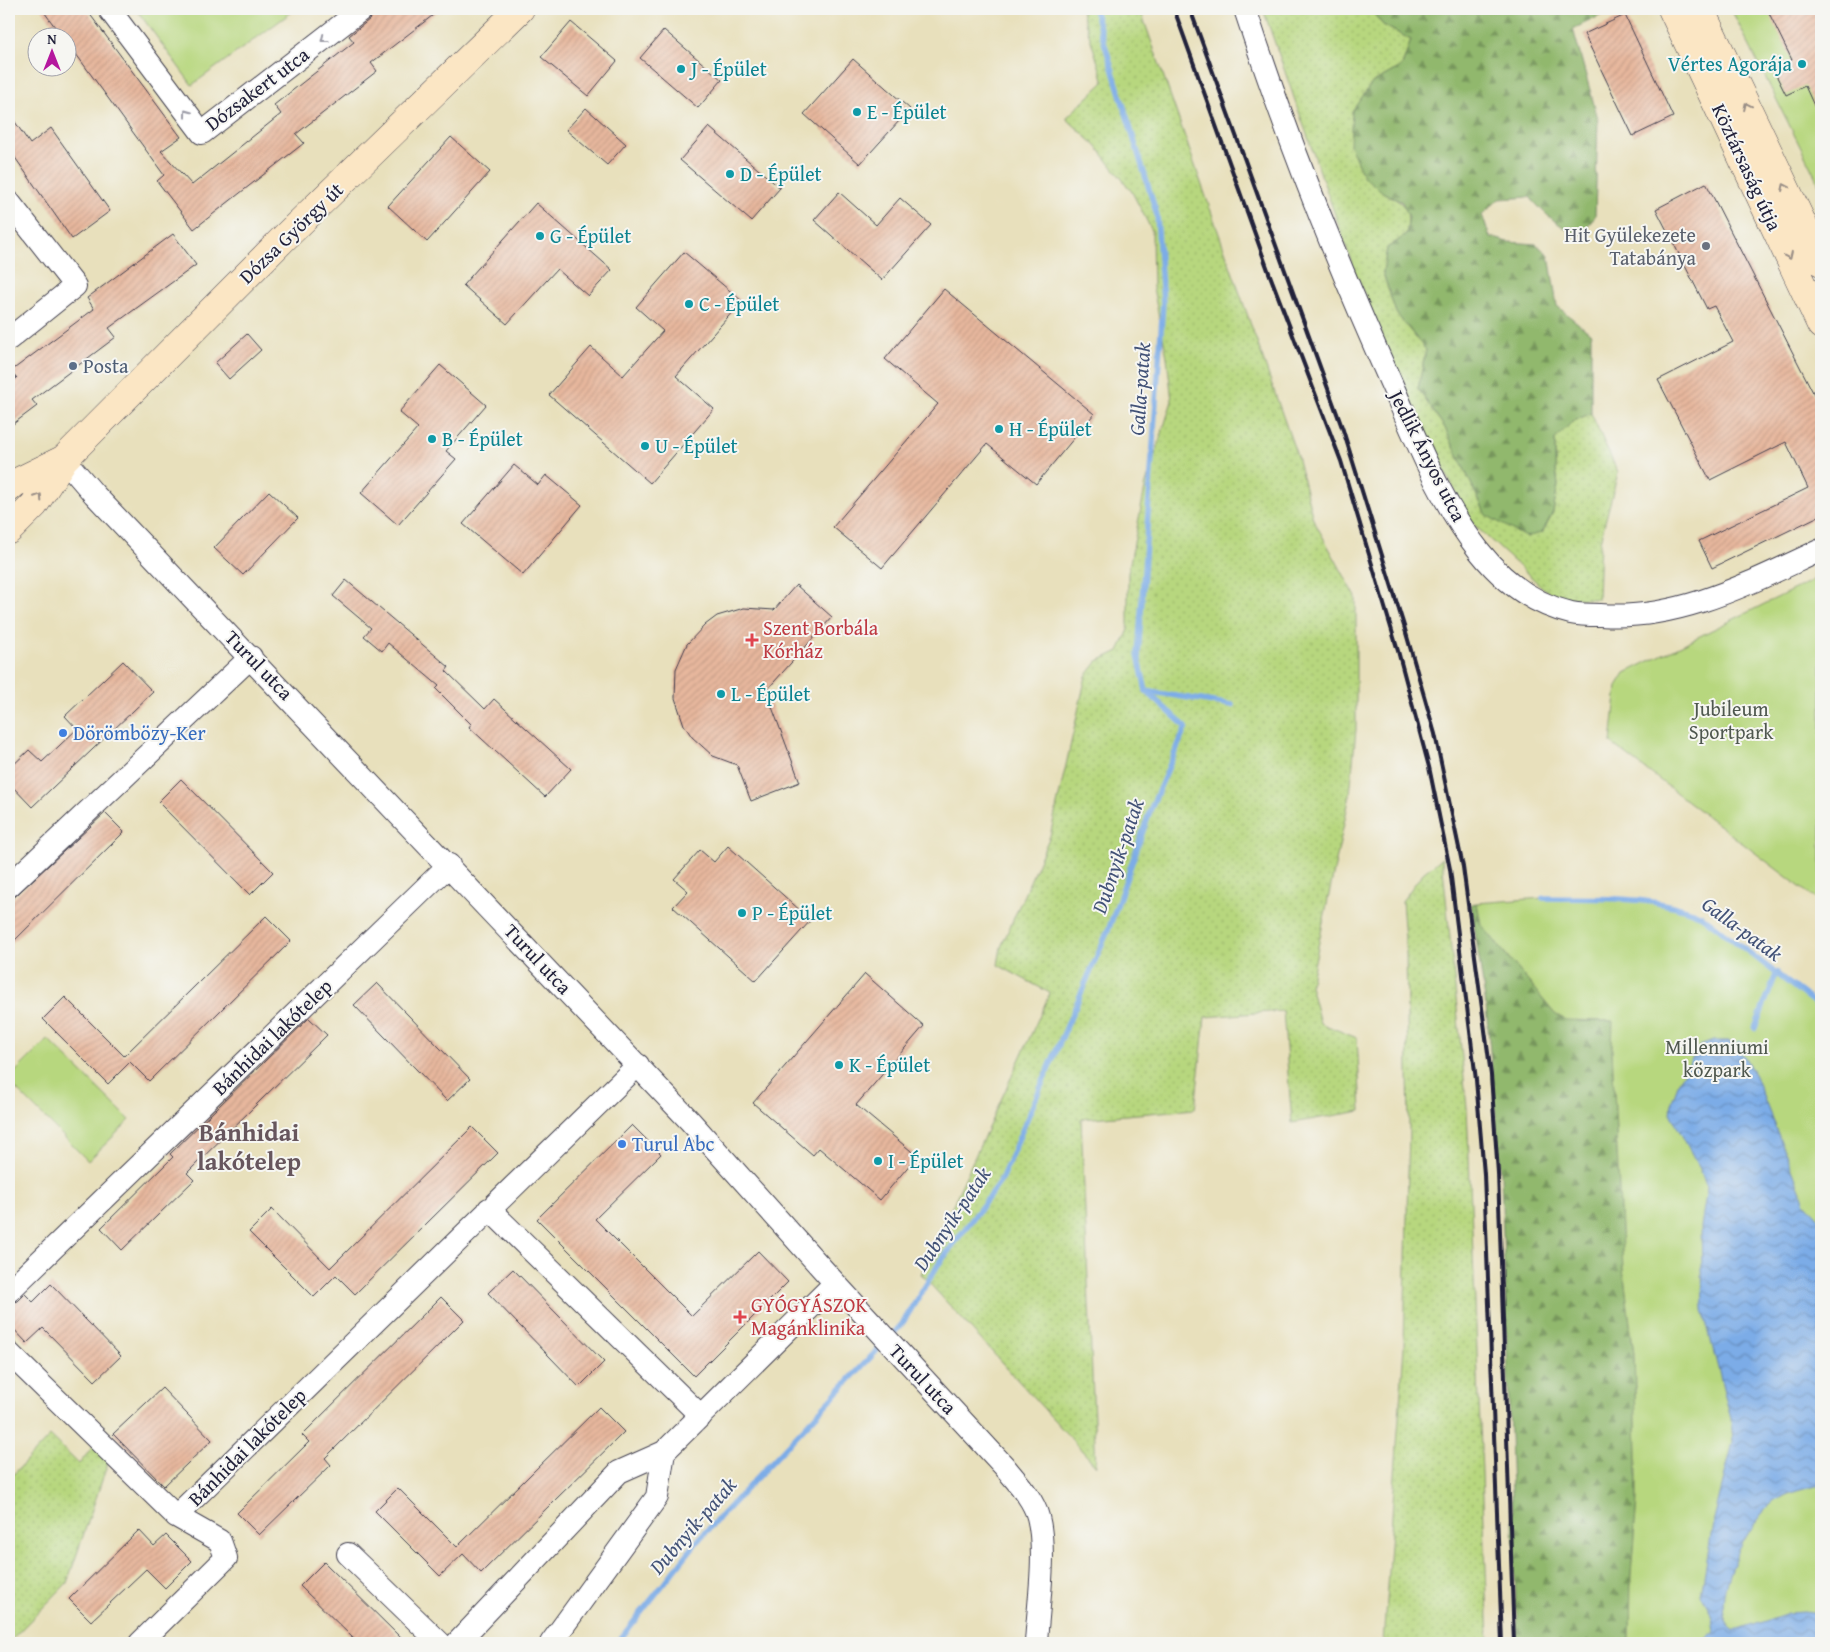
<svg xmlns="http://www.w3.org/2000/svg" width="1830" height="1652" viewBox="0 0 1830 1652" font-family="'Gentium Book Plus',serif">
<defs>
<pattern id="grass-dots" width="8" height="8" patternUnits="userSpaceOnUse" patternTransform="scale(1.25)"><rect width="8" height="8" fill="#b7d77e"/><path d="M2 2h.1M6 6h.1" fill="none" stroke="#9db86e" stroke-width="1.8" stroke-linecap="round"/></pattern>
<pattern id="forest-firs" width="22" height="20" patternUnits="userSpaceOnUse" patternTransform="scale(1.25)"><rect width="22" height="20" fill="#91b86d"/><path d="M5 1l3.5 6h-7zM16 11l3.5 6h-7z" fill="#76955b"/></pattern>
<pattern id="water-waves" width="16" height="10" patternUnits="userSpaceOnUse" patternTransform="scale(1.25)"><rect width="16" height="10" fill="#7cace7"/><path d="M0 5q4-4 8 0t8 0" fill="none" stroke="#658cbc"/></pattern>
<pattern id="building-hatch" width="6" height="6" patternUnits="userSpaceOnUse" patternTransform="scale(1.25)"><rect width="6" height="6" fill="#e7b79d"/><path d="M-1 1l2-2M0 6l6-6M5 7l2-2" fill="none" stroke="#c69d88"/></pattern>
</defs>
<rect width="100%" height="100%" fill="#f6f6f2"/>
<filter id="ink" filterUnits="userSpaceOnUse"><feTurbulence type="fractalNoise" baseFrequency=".02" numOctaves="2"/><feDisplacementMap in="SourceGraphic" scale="10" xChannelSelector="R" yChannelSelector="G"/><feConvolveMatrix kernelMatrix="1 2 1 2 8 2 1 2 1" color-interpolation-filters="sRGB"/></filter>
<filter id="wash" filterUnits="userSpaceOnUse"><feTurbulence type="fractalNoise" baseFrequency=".0096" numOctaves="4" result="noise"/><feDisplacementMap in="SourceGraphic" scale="20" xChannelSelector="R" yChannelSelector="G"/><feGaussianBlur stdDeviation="1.12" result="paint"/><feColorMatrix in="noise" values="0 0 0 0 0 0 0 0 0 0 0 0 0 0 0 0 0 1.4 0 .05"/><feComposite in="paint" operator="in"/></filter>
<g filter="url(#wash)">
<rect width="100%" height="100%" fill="#e8e0bc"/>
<path fill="url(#grass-dots)" stroke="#6c7c5c" d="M1081,9H1140L1297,456L1313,519L1356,597V729L1350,795L1310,985L1320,1023L1357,1038L1361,1111L1292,1123L1283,1011L1205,1017L1195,1109L1081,1119L1096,1466L921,1274L1050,993L998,965L1001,947L1050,836L1086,676L1098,661L1119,651L1128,632V573L1146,483L1172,401L1167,357L1153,288L1152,231L1132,192L1097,147L1066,118L1104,82Z
M1263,9H1370L1383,25L1411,40L1402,66L1372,83L1384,193C1406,204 1411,209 1406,235L1387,248L1383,273L1396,313L1426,350L1418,389L1445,428L1486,515L1542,533L1553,512L1558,485L1555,463V439L1572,422L1591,413L1618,473L1600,541L1598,599L1554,598L1473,524L1425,435L1355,272Z
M1442,858L1467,1108L1489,1643H1383L1404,1347L1409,1128L1406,952L1402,901L1423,873Z
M106,1430L113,1448L67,1583L9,1642V1479L50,1436L79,1464Z"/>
<path fill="url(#forest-firs)" stroke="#5a6d54" d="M1370,9H1614L1573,29L1598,119L1595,216L1582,235C1562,230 1542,212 1530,197L1499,199L1482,215L1490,237L1508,242L1536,244L1549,255L1557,306L1591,334V413L1572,422L1555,439V463L1558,485L1553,512L1542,533L1525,537L1486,515L1445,428L1418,389L1426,350L1396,313L1383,273L1387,248L1406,235L1409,217L1402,202L1384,193L1363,176L1350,145L1352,111L1372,83L1402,66L1411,40L1383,25Z
M1477,903L1481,924L1555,1014L1578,1021H1613L1612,1049L1623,1268L1634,1354L1637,1451V1500L1631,1575L1630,1643H1522L1517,1637L1501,1174L1486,1006L1471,904Z"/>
<path fill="#b7d77e" stroke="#6c7c5c" d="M136,9H296L192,85Z
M1731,9H1821V188Z
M1821,576V903L1611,743L1617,686L1625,673Z
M1543,898C1596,899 1653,894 1702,916L1821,1008V1643H1630L1631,1575L1637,1500V1451L1634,1354L1623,1268L1612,1049L1613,1021L1566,1020L1555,1014L1481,924L1477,903Z
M48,1039L130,1120L88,1161L9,1082V1078Z"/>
<path fill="url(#water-waves)" stroke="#4f6791" d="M1713,1041H1729L1744,1056L1755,1076L1805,1202L1821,1220V1485C1807,1488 1790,1492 1778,1499C1751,1514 1700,1611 1735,1631L1788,1613L1803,1612L1821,1614V1643H1702L1715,1632L1713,1616L1701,1595L1713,1523L1733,1442L1731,1419L1703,1310L1701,1227L1707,1187L1700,1169L1671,1115L1672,1101L1681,1077L1700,1046Z"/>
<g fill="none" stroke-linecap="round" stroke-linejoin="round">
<path stroke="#7cace7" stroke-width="5.5" d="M1094,9L1157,215L1163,303L1138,655L1146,691L1232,705
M1543,898C1596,899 1653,894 1702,916L1821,1008
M1755,1028L1777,972
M1736,1048L1740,1044
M891,1336L902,1324L938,1265L1000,1182L1109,928L1151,808L1186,727L1146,691
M617,1643L700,1538L884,1343"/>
</g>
<g id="blocks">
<path fill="url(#building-hatch)" d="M42,9H86L181,137L161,151L192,185L281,114L274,105L354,42L349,36L370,19L379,9H441L371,63L377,71L296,134L304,143L194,229L157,181L164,175L68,43V38H63Z
M1767,9H1821V121L1805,86L1786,95L1773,69L1792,60Z
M1625,15L1673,117L1633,136L1584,34Z
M571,22L617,61L588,96L541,57Z
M664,30L722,80L698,108L640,58Z
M853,59L910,109L860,164L804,114Z
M586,108L626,144L607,165L566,130Z
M9,113L30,144L51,128L110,211L72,239L9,149Z
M709,127L780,188L751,221L680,160Z
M451,137L490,172L427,242L388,206Z
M1706,183L1821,408V515L1712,568L1699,541L1808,488L1786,442L1710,480L1658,380L1733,342L1714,306L1707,309L1656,209Z
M839,192L876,225L900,198L931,225L882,280L814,220Z
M536,203L612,270L588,296L557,269L507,324L463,285Z
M173,234L196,265L109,328L116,337L32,400L37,406L9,427V384L17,378L11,371L94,309L87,298Z
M684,252L742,301L676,376L714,409L650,483L549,395L591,347L623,376L663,331L636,307Z
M944,289L1094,414L1036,484L987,444L882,568L833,527L938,404L885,359Z
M247,334L261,350L229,379L215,363Z
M440,365L486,405L446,451L456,459L398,525L361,493L418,428L399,412Z
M514,465L538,485L546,475L582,505L523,575L463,524Z
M269,491L298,518L243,575L214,548Z
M346,580L449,667L446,671L485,709L494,699L571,769L545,797L469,727L471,724L436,689L439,686L388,643L382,651L364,636L371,628L333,596Z
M796,585L832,617L766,691L800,782L751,801L737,765L713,756L692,737L684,725L675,698L676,669L687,644L705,625L717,616L744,608L774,610Z
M123,661L153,692L32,807L9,783V769L29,750L42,762L77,729L65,716Z
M181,779L273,872L250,895L158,802Z
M105,813L124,832L9,946V902Z
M728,846L811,920L756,981L673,907L688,891L674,879L700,850L714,862Z
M266,916L291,941L149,1081L130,1062L108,1084L43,1019L65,997L124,1056Z
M865,974L924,1026L856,1105L917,1156L880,1200L819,1148L813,1155L753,1103Z
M377,983L470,1079L447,1101L354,1005Z
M309,1018L327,1035L187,1173L194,1180L122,1250L101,1228L173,1157L170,1154Z
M632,1125L661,1154L595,1219L692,1316L758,1251L788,1282L694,1376L537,1219Z
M472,1127L498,1153L355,1294L336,1275L314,1297L249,1232L272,1209L330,1268Z
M513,1269L604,1362L579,1387L488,1293Z
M51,1284L121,1356L95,1381L43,1328L27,1343L9,1324V1304L18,1301L25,1294L33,1302Z
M441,1297L464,1320L325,1458L331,1465L259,1535L237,1513L309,1442L302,1435Z
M162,1388L212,1440L164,1486L113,1434Z
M599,1407L624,1432L481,1573L463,1554L440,1576L375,1511L398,1488L457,1547Z
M139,1530L154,1546L166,1535L192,1561L165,1588L146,1569L91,1621L69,1599Z
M324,1562L406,1643H358L300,1586Z"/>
</g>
</g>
<g filter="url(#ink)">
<use href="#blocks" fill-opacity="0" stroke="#403e4e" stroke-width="1"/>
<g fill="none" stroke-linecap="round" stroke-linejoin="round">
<g stroke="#403e4e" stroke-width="24">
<path id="street" d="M109,9L202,133L362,9
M1245,9C1286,135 1337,263 1392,385C1417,442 1441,503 1480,552C1504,582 1533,604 1571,613C1580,615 1591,615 1600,615C1680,621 1751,582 1821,550
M9,202L75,286L9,339
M64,459L94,494L690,1121L835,1283L1004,1466C1016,1481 1033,1498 1038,1517C1047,1552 1038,1606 1036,1643
M9,886L251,657
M489,1209L701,1416
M9,1291L449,865
M9,1353L176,1516L220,1541L226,1558L140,1643
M176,1516L638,1065
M348,1554L440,1643
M457,1643L619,1472L664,1452L835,1283
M551,1643L657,1497L664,1452"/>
</g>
<g stroke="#403e4e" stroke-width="29">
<path id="secondary" d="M1672,9L1821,325
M1700,9L1821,262
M9,488L15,483L64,459
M9,530L34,505L64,459L282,240L520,9"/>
</g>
<use href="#street" stroke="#fff" stroke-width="22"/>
<use href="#secondary" stroke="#fbe6c4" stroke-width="28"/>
<path stroke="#22223b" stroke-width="4" d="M1174,9L1268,270L1341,461L1398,651L1429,767L1450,869L1476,1080L1484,1174L1502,1643
M1190,9L1343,430L1404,626L1435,734L1463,867L1491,1075L1498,1173L1514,1643"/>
</g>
<defs><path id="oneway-chevron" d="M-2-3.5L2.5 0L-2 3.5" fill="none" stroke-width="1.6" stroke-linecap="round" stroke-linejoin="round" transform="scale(1.25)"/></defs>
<g stroke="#9c9ca7">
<use href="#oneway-chevron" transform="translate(324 39) rotate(142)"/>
<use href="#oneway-chevron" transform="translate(187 113) rotate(-127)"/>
</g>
<g stroke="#998e86">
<use href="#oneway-chevron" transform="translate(1747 106) rotate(-116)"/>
<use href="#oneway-chevron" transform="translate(1785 187) rotate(-115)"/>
<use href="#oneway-chevron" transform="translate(1789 256) rotate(65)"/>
<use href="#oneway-chevron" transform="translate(39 497) rotate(-57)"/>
</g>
</g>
<g fill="#0f9aa8" stroke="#f6f6f2" stroke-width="2">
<circle cx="1802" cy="64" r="5"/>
<circle cx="681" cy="69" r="5"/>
<circle cx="857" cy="112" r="5"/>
<circle cx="730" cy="174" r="5"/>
<circle cx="540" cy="236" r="5"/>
<circle cx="689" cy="304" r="5"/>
<circle cx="999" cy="429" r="5"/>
<circle cx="432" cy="439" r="5"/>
<circle cx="645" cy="446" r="5"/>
<circle cx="721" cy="694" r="5"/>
<circle cx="742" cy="913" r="5"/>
<circle cx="839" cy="1065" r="5"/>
<circle cx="878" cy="1161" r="5"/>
</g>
<circle fill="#6b7280" stroke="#f6f6f2" stroke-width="2" cx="1706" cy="246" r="5"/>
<circle fill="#5c6f8a" stroke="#f6f6f2" stroke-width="2" cx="73" cy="366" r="5"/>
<g fill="#e0444e" stroke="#f6f6f2" stroke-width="2">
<path d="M749.5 632.5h5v5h5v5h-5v5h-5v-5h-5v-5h5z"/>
<path d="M737.5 1309.5h5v5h5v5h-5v5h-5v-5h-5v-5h5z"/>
</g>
<g fill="#3f7fe0" stroke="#f6f6f2" stroke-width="2">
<circle cx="63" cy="733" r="5"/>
<circle cx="622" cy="1144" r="5"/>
</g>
<g text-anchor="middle" stroke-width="4" stroke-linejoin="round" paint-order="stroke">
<g font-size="20" fill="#0d838f" stroke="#f6f6f2" text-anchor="start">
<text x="1792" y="71" text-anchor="end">Vértes Agorája</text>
<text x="691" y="76">J - Épület</text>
<text x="867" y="119">E - Épület</text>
<text x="740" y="181">D - Épület</text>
<text x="550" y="243">G - Épület</text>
<text x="699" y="311">C - Épület</text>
<text x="1009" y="436">H - Épület</text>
<text x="442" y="446">B - Épület</text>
<text x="655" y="453">U - Épület</text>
<text x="731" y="701">L - Épület</text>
<text x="752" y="920">P - Épület</text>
<text x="849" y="1072">K - Épület</text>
<text x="888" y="1168">I - Épület</text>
</g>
<g font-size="20" fill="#22223b" stroke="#f6f6f2">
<text transform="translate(257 89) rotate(-37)" y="7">Dózsakert utca</text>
<text transform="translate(1747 167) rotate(65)" y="7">Köztársaság útja</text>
<text transform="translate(291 233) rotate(-44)" y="7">Dózsa György út</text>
<text transform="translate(1428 456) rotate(63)" y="7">Jedlik Ányos utca</text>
<text transform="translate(259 665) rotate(46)" y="7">Turul utca</text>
<text transform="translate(538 959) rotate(47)" y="7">Turul utca</text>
<text transform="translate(272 1037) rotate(-44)" y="7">Bánhidai lakótelep</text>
<text transform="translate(923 1379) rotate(47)" y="7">Turul utca</text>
<text transform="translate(247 1447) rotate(-45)" y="7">Bánhidai lakótelep</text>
</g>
<g font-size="20" fill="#5b616d" stroke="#f6f6f2" text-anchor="end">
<text x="1696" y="242">Hit Gyülekezete<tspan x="1696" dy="23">Tatabánya</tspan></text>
</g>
<g font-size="20" fill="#4e5e75" stroke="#f6f6f2" text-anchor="start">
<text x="83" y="373">Posta</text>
</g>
<g font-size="20" fill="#be3a42" stroke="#f6f6f2" text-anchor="start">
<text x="763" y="635">Szent Borbála<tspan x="763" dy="23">Kórház</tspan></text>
<text x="751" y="1312">GYÓGYÁSZOK<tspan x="751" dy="23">Magánklinika</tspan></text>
</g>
<g font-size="20" fill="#4f584f" stroke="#f6f6f2">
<text x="1731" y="716">Jubileum<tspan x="1731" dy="23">Sportpark</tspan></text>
<text x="1717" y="1054">Millenniumi<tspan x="1717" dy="23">közpark</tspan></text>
</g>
<g font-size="20" fill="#366cbe" stroke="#f6f6f2" text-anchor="start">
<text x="73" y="740">Dörömbözy-Ker</text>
<text x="632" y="1151">Turul Abc</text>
</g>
<g font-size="21" font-style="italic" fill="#425277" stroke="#f6f6f2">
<text transform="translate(1140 389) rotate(-86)" y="7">Galla-patak</text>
<text transform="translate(1118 856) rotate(-71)" y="7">Dubnyik-patak</text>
<text transform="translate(1742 929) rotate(36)" y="7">Galla-patak</text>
<text transform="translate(952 1219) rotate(-56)" y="7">Dubnyik-patak</text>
<text transform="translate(693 1526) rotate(-49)" y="7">Dubnyik-patak</text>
</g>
<g font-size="25" font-weight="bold" fill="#67565d" stroke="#f6f6f2">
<text x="249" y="1141">Bánhidai<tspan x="249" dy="29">lakótelep</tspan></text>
</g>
</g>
<rect width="1830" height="1652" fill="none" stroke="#f6f6f2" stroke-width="30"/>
<g transform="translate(52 52)"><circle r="24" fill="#f6f6f2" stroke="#a1a1a9"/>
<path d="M0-4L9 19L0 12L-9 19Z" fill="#b5179e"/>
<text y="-8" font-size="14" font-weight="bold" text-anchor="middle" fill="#22223b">N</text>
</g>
</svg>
